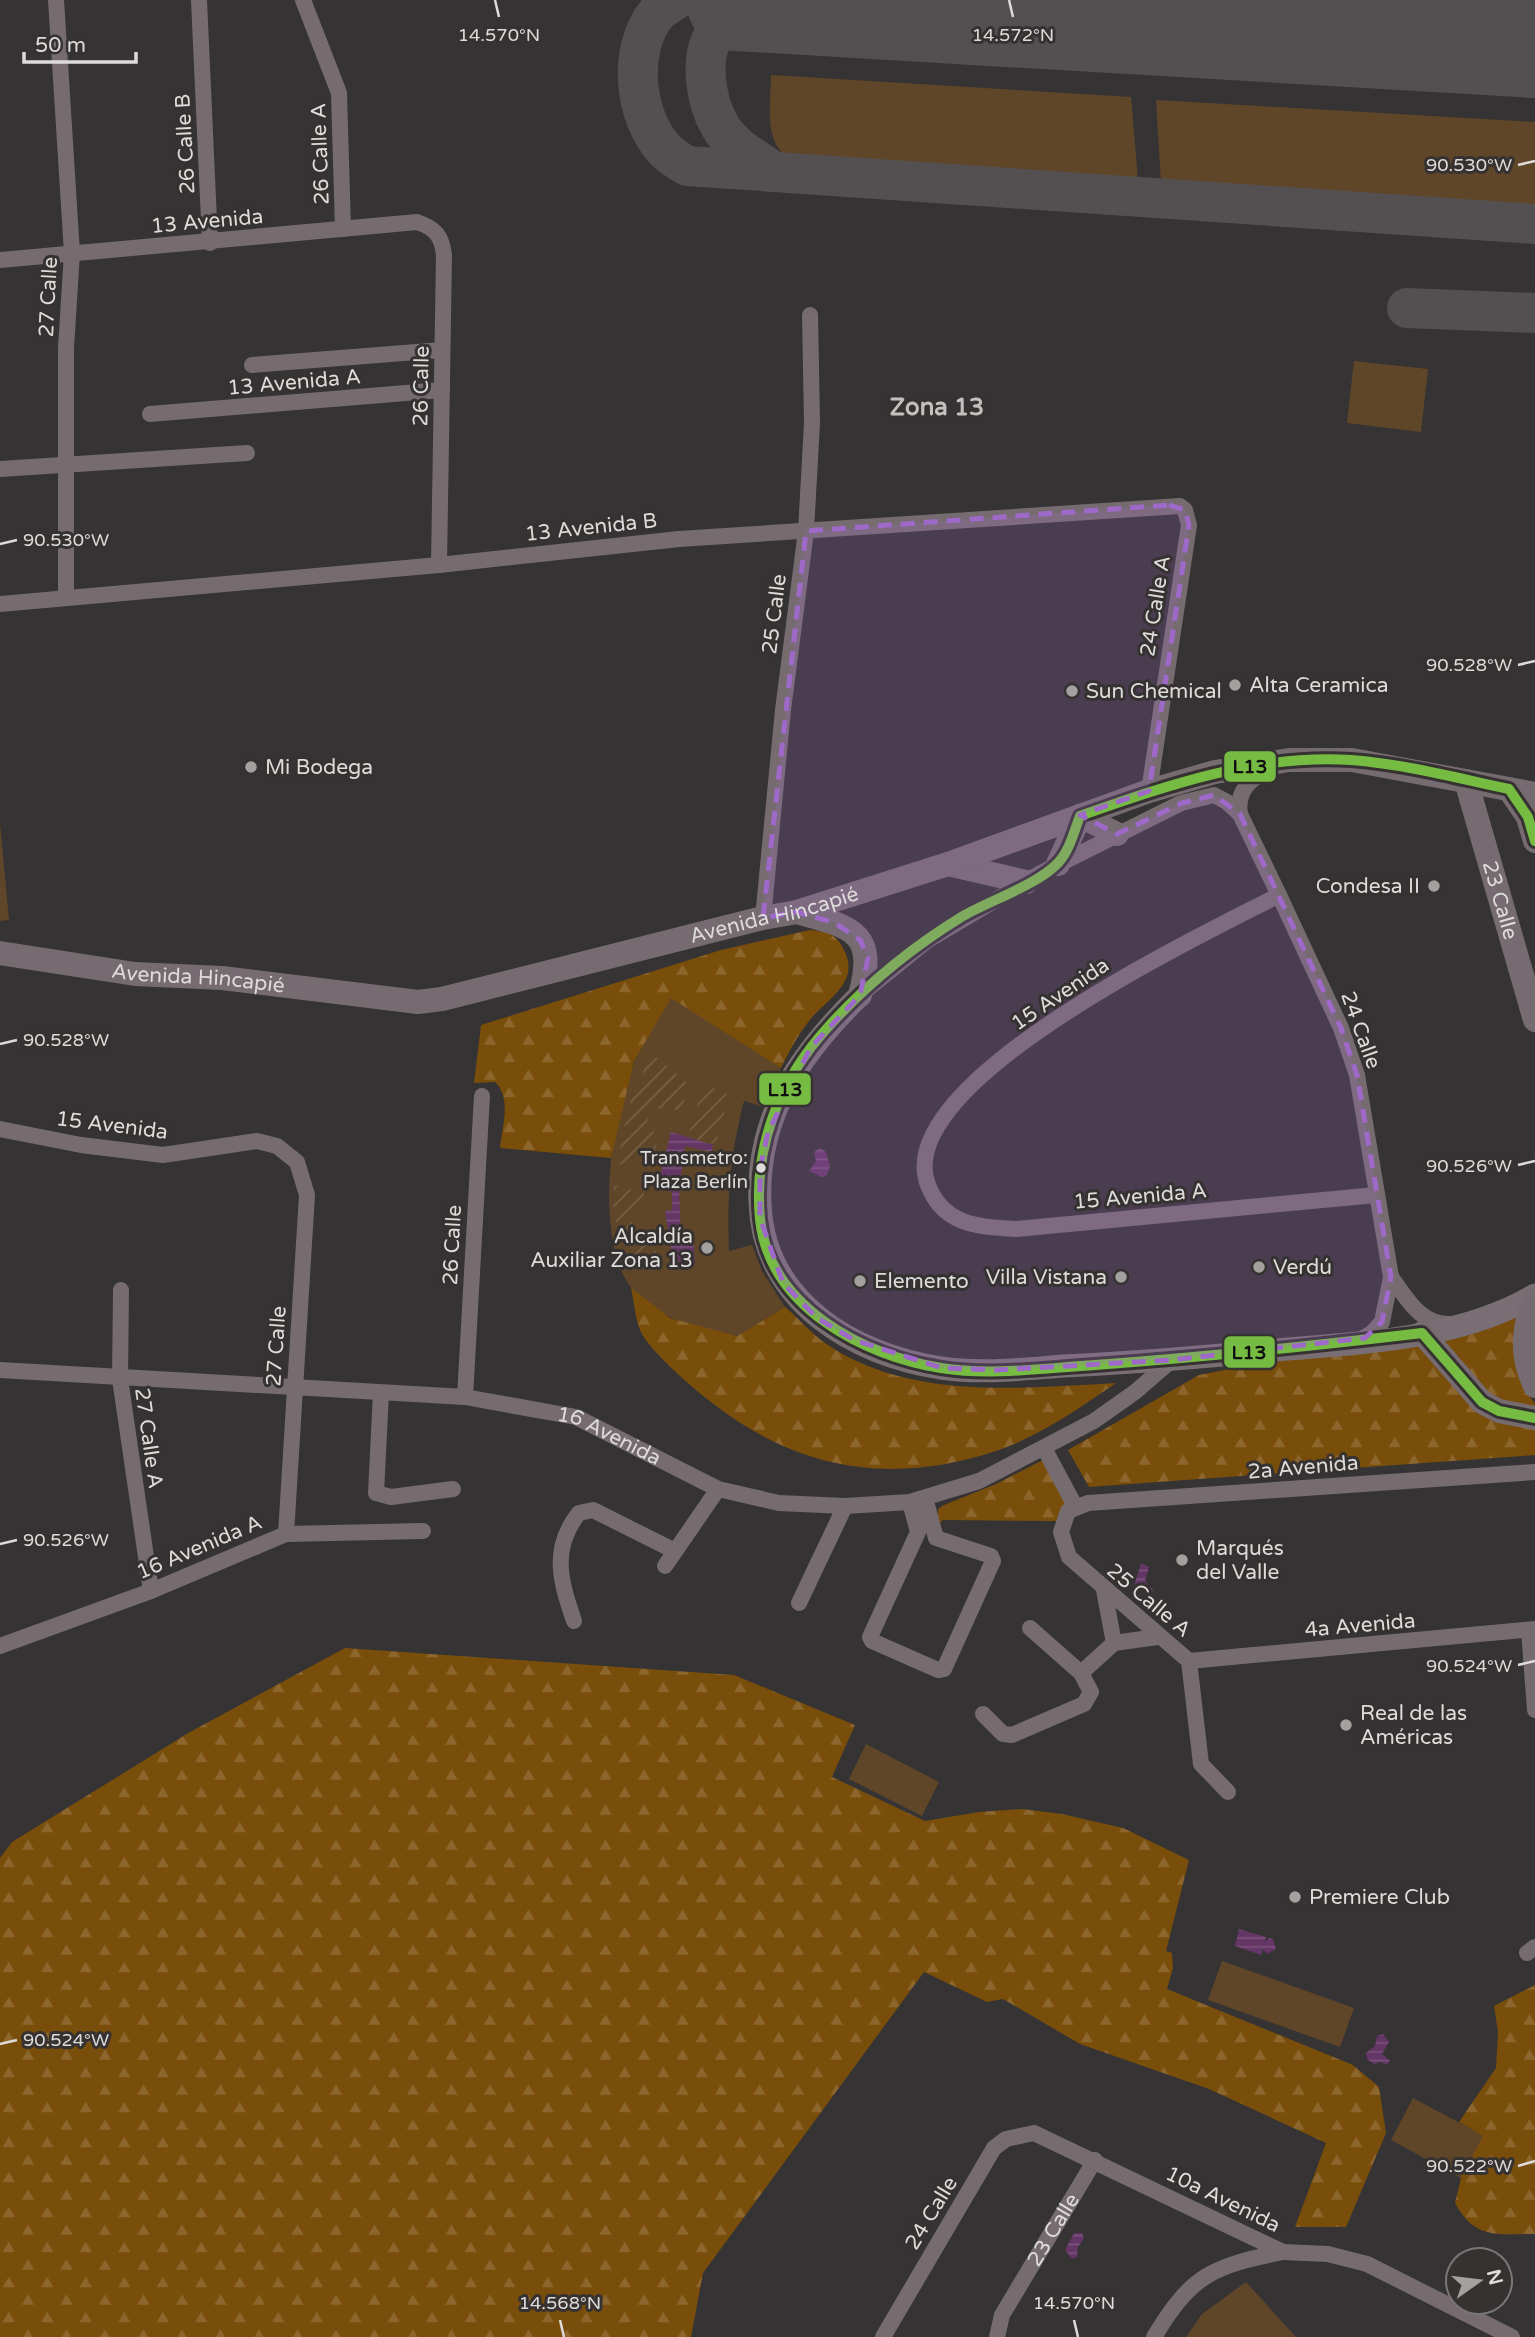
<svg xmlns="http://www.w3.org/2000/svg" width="1535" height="2337" viewBox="0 0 1535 2337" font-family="'Varela Round',sans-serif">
<defs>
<pattern id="forest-firs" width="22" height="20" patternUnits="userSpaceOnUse" patternTransform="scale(1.75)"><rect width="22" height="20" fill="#794d0a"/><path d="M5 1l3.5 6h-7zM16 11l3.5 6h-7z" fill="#8c662d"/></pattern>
<pattern id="garden-furrows" width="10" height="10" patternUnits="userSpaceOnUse" patternTransform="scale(1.75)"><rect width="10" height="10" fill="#604629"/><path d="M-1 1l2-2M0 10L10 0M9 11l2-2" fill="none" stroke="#766047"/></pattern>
<pattern id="water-rules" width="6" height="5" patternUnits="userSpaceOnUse" patternTransform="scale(1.75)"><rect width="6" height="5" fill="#643666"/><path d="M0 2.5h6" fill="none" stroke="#7a527b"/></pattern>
</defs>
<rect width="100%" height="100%" fill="#353333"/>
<path fill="#604629" d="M771,75L1131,97L1138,181L792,160C762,144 771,105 771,75Z
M1156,100L1535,122V207L1161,182Z
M1354,361L1428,369L1421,432L1347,423Z
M0,823L9,920L0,921Z
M671,997L781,1068L763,1107L744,1101C730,1157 727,1193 729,1251L752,1245L762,1271L785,1307L737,1336C701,1327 657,1321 632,1289C593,1239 611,1117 634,1062C643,1039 659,1018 671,997Z
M866,1744L939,1782L922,1816L849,1779Z
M1222,1961L1354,2008L1340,2047L1208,2000Z
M1413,2098L1484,2136L1461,2178L1391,2140Z
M1246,2282L1296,2337H1186L1202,2314Z"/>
<path fill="url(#forest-firs)" d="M810,930C827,932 836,933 844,950C861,983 826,999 809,1021C797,1036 789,1052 781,1068L671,998L634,1061L611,1158L500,1148C502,1127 512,1098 495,1082L474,1083L481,1025L721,950Z
M631,1288L670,1318L737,1336L785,1307C798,1318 811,1333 825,1343C909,1401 1020,1388 1116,1383C1080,1408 1038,1437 996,1451C894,1485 800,1471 715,1405C697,1392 647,1349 640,1330C635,1317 634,1302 631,1288Z
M1517,1317L1524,1388L1535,1404V1413L1501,1406L1435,1341Z
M1423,1343L1479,1406L1535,1423V1455L1089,1487L1068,1450L1199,1375L1255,1364Z
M1043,1460L1066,1504L1057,1521L943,1520L938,1524V1509L944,1505L996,1484Z
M345,1648L734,1675L855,1725L832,1777L925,1821L979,1812L1022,1809L1062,1814L1123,1828L1189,1860L1166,1951L1172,1953L1173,1968L1167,1989L1353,2065L1379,2087L1386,2133L1346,2227H1295L1326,2143L1209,2089L1080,2044L1003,1999L987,2002L924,1972L703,2273L691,2337H0V1858L12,1842L190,1732Z
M1535,1985V2234C1498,2234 1475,2240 1455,2203L1461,2178L1483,2136L1459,2122L1496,2068L1498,2032L1494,2006Z"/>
<path fill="url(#garden-furrows)" d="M651,1053L690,1085L681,1110L653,1108L646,1124L659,1137L652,1159L617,1165L628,1108Z
M704,1084L729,1095L716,1145L688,1137Z
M614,1185L644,1193L642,1205L632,1209V1232L652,1235L657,1259L637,1260C620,1234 609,1216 614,1185Z"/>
<path fill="url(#water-rules)" d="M671,1132L713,1145L712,1152L685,1146L679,1190L681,1240H693L695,1262L673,1261L665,1211L672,1210V1192L657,1188Z
M820,1148L826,1152L830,1166L827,1175L822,1177L809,1171L816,1161L814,1152Z
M1141,1563L1149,1567L1145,1581L1153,1590L1152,1594L1134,1586Z
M1239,1929L1266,1937L1265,1942L1269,1938L1273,1939L1276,1949L1267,1954L1263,1949L1261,1955L1235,1946Z
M1383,2034L1389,2042L1382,2054L1390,2061L1386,2065L1381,2062L1374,2064L1367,2059L1366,2053L1375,2046L1377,2036Z
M1074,2233H1082L1084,2238L1078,2247L1077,2257L1072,2259L1065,2250Z"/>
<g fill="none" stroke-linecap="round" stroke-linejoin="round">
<path stroke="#545052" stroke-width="40" d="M675,0C669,4 662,8 657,13C627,49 634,117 665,150C671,157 680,161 687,166L1535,224
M754,1C740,10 726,18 716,32C698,56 706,102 720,126C731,146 756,159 774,172
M1407,308L1535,313"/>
<path stroke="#545052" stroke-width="102" d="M737,0L1535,47"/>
<g stroke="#766c70" stroke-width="16">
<path d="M56,0L72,253L66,348V598"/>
<path d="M199,0L210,243"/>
<path d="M303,0L339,93L343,229"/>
<path d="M0,260L417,222C435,228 442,236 444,255L439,565"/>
<path d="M252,365L442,350"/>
<path d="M150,414L442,390"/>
<path d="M0,469L247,453"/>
<path d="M0,604L439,565L679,539L1180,506L1185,510L1189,525L1149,791"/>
<path d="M1240,814C1236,790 1251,778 1271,769"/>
<path d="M1279,895C1207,933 888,1082 928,1185C943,1225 978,1227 1016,1229L1376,1195"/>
<path d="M763,918L783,710L806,531L812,423L810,315"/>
<path d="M860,995L928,940L1041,873L1181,803L1214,795L1227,802L1240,814L1279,895L1341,1028L1357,1075L1391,1277L1382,1322L1372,1333L1358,1341"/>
<path d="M0,1129L81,1145L163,1155L257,1141L277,1146L297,1162L307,1195L286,1534"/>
<path d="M1391,1277C1407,1299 1421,1326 1452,1324"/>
<path d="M121,1290L120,1379L151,1591"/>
<path id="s1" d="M0,1370L465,1397L576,1417L718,1489L779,1503L845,1506L910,1502L979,1481L1094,1421L1135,1392L1172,1360"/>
<path d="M381,1393L376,1493L391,1497L453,1489"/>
<path d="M465,1397L482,1096"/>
<path d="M1044,1448L1075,1506"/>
<path d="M910,1502L918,1532L870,1637L872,1641L938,1670L944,1669L993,1561L991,1556L936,1538L925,1498"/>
<path d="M665,1566L718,1489"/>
<path d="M1104,1590L1114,1643"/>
<path d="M799,1603L845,1506"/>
<path d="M574,1621C561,1583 550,1549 579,1513L593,1510L675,1551"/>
<path d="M1030,1628L1081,1673"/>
<path d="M1529,1630L1535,1710"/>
<path d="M0,1646L151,1591L286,1534L423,1531"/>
<path d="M1189,1661L1535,1629"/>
<path d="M983,1714L1003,1734L1012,1735L1084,1704L1091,1692L1081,1673L1114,1643L1157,1637"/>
<path d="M1228,1792L1201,1764L1189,1661L1069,1557L1061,1532L1068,1511L1088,1503L1535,1472"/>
<path d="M1527,1953L1535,1947"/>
<path d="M883,2337L994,2148L1006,2139L1034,2133L1283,2252L1328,2254L1367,2264L1512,2337"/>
<path id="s2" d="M997,2337L1002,2315L1095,2160"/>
<path d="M1154,2337C1192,2274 1213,2266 1283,2252"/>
</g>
<path stroke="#796e73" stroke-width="23" d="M860,995C800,1054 756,1115 760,1203C763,1301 853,1355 941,1368C982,1374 1024,1369 1064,1366C1123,1363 1183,1359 1242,1353C1338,1343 1450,1345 1535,1295"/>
<g stroke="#766b70" stroke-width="24">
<path id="s3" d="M1466,781L1535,1020"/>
<path d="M1509,789L1528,817L1535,841"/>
<path d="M1080,816L1117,834"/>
<path d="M948,864L1026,882"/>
<path d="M1058,864L1080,816"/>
<path d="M797,912C851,927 878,931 860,995"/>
<path id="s4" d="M0,953L135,974L222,978L418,1002L442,999L763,918L797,912L948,864L1149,791L1215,772L1247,767L1289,760H1352L1535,794"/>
<path d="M1535,1300C1522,1328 1521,1357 1535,1386"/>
<path d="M1422,1333L1482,1402L1499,1411L1535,1418"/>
</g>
<g stroke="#363232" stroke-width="16">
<path id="bus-1" d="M1535,841L1528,817L1509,789C1457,778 1404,764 1351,760C1257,754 1168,785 1080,816C1074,831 1070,850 1058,863C1037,885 991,900 963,916C914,946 868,983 829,1026C780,1079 753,1146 760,1219C769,1307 864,1356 941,1368C992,1376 1045,1368 1095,1365C1205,1357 1313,1346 1422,1333L1482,1402L1499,1411L1535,1418"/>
</g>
<use href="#bus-1" stroke="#76bc43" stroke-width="10"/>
</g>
<path fill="#9e69c9" fill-opacity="0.2" stroke="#9e69c9" stroke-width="5" stroke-dasharray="14 9" stroke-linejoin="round" d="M1169,505L1185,510L1189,525L1149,791L1080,815L1117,834L1182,803L1214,795L1240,814L1341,1028L1357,1075L1391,1277L1382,1322L1365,1338L1172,1360L997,1370L942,1368L854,1340L817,1318L783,1283L760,1218V1169L768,1132L811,1047L860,995L868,958L860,940L835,923L797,912L763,918L806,531Z"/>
<path fill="none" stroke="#dedbdb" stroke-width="2.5" d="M495,0L499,17M1009,0L1013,17M1518,165L1535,161M0,544L17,540M1518,665L1535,661M0,1044L17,1040M1518,1165L1535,1161M0,1544L17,1540M1518,1665L1535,1661M0,2044L17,2040M1518,2166L1535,2161M560,2320L564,2337M1074,2320L1078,2337"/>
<g fill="#a3a0a0" stroke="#363232" stroke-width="2.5">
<circle cx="1235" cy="685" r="7"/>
<circle cx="1072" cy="691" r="7"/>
<circle cx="251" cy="767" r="7"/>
<circle cx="1434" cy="886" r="7"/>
<circle cx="707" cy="1248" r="7"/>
<circle cx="1259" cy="1267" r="7"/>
<circle cx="1121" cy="1277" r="7"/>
<circle cx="860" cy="1281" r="7"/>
<circle cx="1182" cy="1560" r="7"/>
<circle cx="1346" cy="1725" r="7"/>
<circle cx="1295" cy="1897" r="7"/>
</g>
<circle fill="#dedbdb" stroke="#363232" stroke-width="2.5" cx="761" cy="1168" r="6"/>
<g text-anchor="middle" stroke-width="6" stroke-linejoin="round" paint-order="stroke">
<g font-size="19" fill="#dedbdb" stroke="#363232" text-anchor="end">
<text x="748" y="1164">Transmetro:<tspan x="748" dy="24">Plaza Berlín</tspan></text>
</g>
<g font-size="21" fill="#dedbdb" stroke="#363232">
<text transform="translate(185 144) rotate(-93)" y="7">26 Calle B</text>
<text transform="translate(320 154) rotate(-92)" y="7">26 Calle A</text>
<text transform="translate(207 221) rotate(-5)" y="7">13 Avenida</text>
<text transform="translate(48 297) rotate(-87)" y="7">27 Calle</text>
<text transform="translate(294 382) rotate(-5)" y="7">13 Avenida A</text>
<text transform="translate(421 386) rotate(-89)" y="7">26 Calle</text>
<text transform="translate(591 527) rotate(-6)" y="7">13 Avenida B</text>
<text transform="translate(1155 606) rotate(-81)" y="7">24 Calle A</text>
<text transform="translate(774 614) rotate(-83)" y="7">25 Calle</text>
<text dy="7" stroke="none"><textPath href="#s3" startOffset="124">23 Calle</textPath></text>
<text dy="7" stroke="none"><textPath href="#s4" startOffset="788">Avenida Hincapié</textPath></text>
<text dy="7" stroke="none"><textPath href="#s4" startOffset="200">Avenida Hincapié</textPath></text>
<text transform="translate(1060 994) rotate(-34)" y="7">15 Avenida</text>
<text transform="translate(1361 1030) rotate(70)" y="7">24 Calle</text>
<text transform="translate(112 1125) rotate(7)" y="7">15 Avenida</text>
<text transform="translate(1140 1196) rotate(-5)" y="7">15 Avenida A</text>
<text transform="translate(452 1245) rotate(-87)" y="7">26 Calle</text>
<text transform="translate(276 1346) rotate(-86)" y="7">27 Calle</text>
<text transform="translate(149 1438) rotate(82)" y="7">27 Calle A</text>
<text dy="7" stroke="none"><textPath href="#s1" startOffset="616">16 Avenida</textPath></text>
<text transform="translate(1303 1467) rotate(-5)" y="7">2a Avenida</text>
<text transform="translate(199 1547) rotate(-23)" y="7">16 Avenida A</text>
<text transform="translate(1149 1600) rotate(40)" y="7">25 Calle A</text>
<text transform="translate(1360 1625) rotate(-5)" y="7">4a Avenida</text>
<text transform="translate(1223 2199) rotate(26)" y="7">10a Avenida</text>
<text transform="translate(931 2213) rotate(-59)" y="7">24 Calle</text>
<text dy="7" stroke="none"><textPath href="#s2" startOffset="122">23 Calle</textPath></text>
</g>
<g font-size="21" fill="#dedbdb" stroke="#363232" text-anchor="start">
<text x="1249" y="692">Alta Ceramica</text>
<text x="1086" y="698">Sun Chemical</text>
<text x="265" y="774">Mi Bodega</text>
<text x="1420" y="893" text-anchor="end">Condesa II</text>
<text x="693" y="1243" text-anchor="end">Alcaldía<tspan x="693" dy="24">Auxiliar Zona 13</tspan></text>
<text x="1273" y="1274">Verdú</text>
<text x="1107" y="1284" text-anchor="end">Villa Vistana</text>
<text x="874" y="1288">Elemento</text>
<text x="1196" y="1555">Marqués<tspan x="1196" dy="24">del Valle</tspan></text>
<text x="1360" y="1720">Real de las<tspan x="1360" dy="24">Américas</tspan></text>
<text x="1309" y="1904">Premiere Club</text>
</g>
<g font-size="24" font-weight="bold" fill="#c5bfbf" stroke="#363232">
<text x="937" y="415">Zona 13</text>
</g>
</g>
<g font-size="18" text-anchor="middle" fill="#dedbdb" stroke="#363232" stroke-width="6" stroke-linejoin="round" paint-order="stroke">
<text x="1013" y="41">14.572°N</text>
<text x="499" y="41">14.570°N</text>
<text x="1469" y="171">90.530°W</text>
<text x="66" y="546">90.530°W</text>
<text x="1469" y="671">90.528°W</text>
<text x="66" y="1046">90.528°W</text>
<text x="1469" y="1172">90.526°W</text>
<text x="66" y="1546">90.526°W</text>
<text x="1469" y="1672">90.524°W</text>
<text x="66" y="2046">90.524°W</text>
<text x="1469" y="2172">90.522°W</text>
<text x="560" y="2309">14.568°N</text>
<text x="1074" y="2309">14.570°N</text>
</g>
<g stroke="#363232" stroke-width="2.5">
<rect x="1223" y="750" width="54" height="33" rx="7" fill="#76bc43"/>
<rect x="758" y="1072" width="54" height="34" rx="7" fill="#76bc43"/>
<rect x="1223" y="1335" width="53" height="34" rx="7" fill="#76bc43"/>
</g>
<g font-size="19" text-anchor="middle" font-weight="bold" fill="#111">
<text x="1250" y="773">L13</text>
<text x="785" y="1096">L13</text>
<text x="1249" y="1359">L13</text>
</g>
<g transform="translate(1479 2281) rotate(76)"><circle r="33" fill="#363232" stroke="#797676" stroke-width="2"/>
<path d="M0-5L12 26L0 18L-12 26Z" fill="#a3a0a0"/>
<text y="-10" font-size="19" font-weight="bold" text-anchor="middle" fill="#dedbdb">N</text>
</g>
<path d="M24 52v10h112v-10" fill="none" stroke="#dedbdb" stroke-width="3.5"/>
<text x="35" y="52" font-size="21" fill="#dedbdb" stroke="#363232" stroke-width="5" paint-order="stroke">50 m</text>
</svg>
